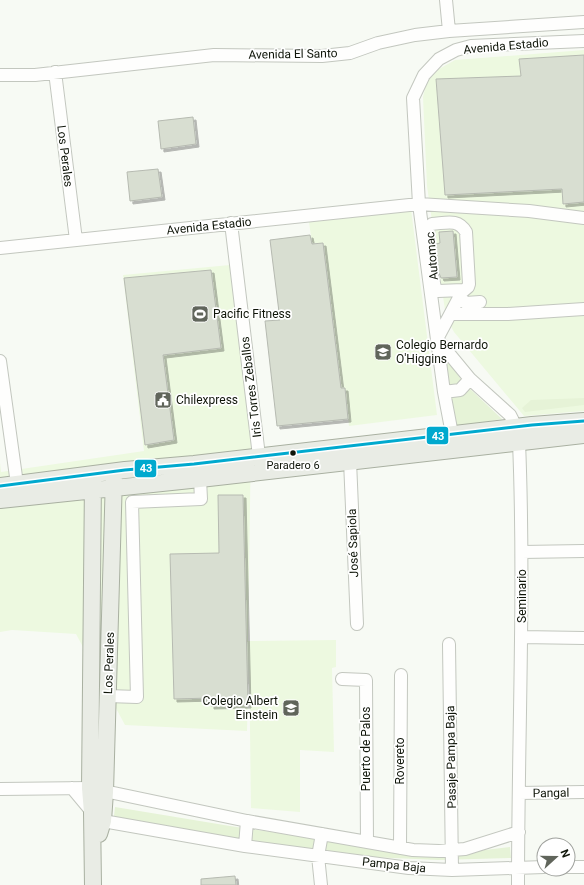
<svg xmlns="http://www.w3.org/2000/svg" width="584" height="885" viewBox="0 0 584 885" font-family="Roboto,sans-serif">
<defs>
<filter id="shadow"><feDropShadow dx="3" dy="3" stdDeviation="0" flood-color="#0004"/></filter>
</defs>
<rect width="100%" height="100%" fill="#f7faf4"/>
<path fill="#edf9e0" d="M584,50V411L524,416L454,332L446,317L427,186L423,97L427,81L439,69L455,60Z
M411,209L437,415L349,426L345,388H341L323,243L312,244L309,222Z
M230,265L251,439L248,641L336,640V667L332,668L334,752L300,750V812L251,808L249,651L247,731L125,725L76,634L12,630L0,632V463L1,472L144,451L123,275Z"/>
<path fill="#e6f3d7" d="M442,352L462,381L457,386L449,385Z
M468,387L502,419L455,427L449,396Z
M584,398V405L525,412L522,408L531,400Z
M115,807L230,826L328,840L476,851L510,847L511,858L438,860L371,857L113,824Z"/>
<path fill="#d8ded1" stroke="#b6bab1" filter="url(#shadow)" d="M584,55V202L563,204L562,189L445,195L436,79L521,76L519,59Z
M193,117L196,144L161,149L158,121Z
M158,169L162,197L130,201L127,172Z
M453,231L457,277L441,278L439,273L435,271L433,246L436,244L440,243L439,232Z
M310,235L312,244L323,243L341,388H345L348,419L277,426L265,321L280,320L270,240Z
M211,270L221,348L163,355L174,440L145,445L124,278Z
M218,495H243L248,705L211,706V698L174,699L170,554L219,553Z
M235,876L236,885H201V879Z"/>
<g fill="none" stroke-linecap="round" stroke-linejoin="round">
<g stroke="#c3c7bf" stroke-width="14">
<path id="minor" d="M446,0L449,31
M55,72L76,240
M0,75H35L214,55L322,56L350,53L378,43L415,35L449,31L584,22
M231,223L259,456
M429,240L428,229L432,224C446,223 458,218 466,232L469,284L468,287L462,292L437,339
M0,248L419,204L529,211L584,218
M433,278L435,288L438,291L463,290
M459,298L466,303L480,302
M451,314H508L584,309
M437,339L470,379L510,415L516,427L519,442C525,589 518,737 518,885
M0,361L17,484
M444,392L460,390L470,379
M452,434L444,392L419,204L413,98L424,75L439,59L456,50L471,46L584,41
M350,461L357,624
M522,552L584,551
M521,637L584,638
M449,644L452,870
M342,679L366,680L367,842
M108,696L137,697L132,502L201,499L200,479
M72,788L92,812L103,821L245,846L409,868L452,870L544,867
M0,789L90,788L247,821L413,850L439,851L465,849L519,832
M519,793L584,792
M245,846L247,821
M400,848L401,675
M568,867H584
M321,885L318,856L322,834"/>
</g>
<g stroke="#a9b0a1" stroke-width="18">
<path id="major" d="M93,480L90,788L92,812L93,885
M0,486L125,470L194,464L532,425L584,421
M0,500L200,479L584,435
M99,834L103,821L105,792L114,476"/>
</g>
<use href="#minor" stroke="#fefefd" stroke-width="12"/>
<use href="#major" stroke="#e9ece5" stroke-width="16"/>
<g stroke="#fff" stroke-width="6">
<path id="bus-1" d="M0,486L125,470L194,464L532,425L584,421"/>
</g>
<use href="#bus-1" stroke="#00a9ce" stroke-width="3"/>
</g>
<defs>
<g id="stadium-square" transform="scale(0.9)"><rect x="-9" y="-9" width="18" height="18" rx="4" fill="#60655b" stroke="#fff"/><path d="M0-5a6.5 5 0 1 0 0 10a6.5 5 0 1 0 0-10ZM-3.5-1.8h7v3.6h-7Z" fill="#fff"/></g>
<g id="school-square" transform="scale(0.9)"><rect x="-9" y="-9" width="18" height="18" rx="4" fill="#60655b" stroke="#fff"/><path d="M0-5L7-2L0 1L-7-2ZM-4 1L0 2.5L4 1V4Q0 6-4 4Z" fill="#fff"/></g>
<g id="civic-square" transform="scale(0.9)"><rect x="-9" y="-9" width="18" height="18" rx="4" fill="#60655b" stroke="#fff"/><path d="M-.6-6.5H3V-4.5H.6V-3L4-1V1h2V6H-6V1h2V-1L-.6-3ZM-1.2 2.5V6h2.4V2.5Z" fill="#fff"/></g>
</defs>
<g fill-rule="evenodd">
<use href="#stadium-square" x="200" y="314"/>
<use href="#school-square" x="383" y="352"/>
<use href="#civic-square" x="163" y="400"/>
<use href="#school-square" x="291" y="708"/>
</g>
<circle fill="#0f1509" stroke="#fff" stroke-width="1.5" cx="293" cy="453" r="3.5"/>
<g text-anchor="middle" stroke-width="3.5" stroke-linejoin="round" paint-order="stroke">
<g font-size="11" fill="#0f1509" stroke="#fff">
<text x="293" y="469">Paradero 6</text>
</g>
<g font-size="12" fill="#0f1509" stroke="#fff">
<text transform="translate(506 46) rotate(-5)" y="4">Avenida Estadio</text>
<text transform="translate(293 54) rotate(-1)" y="4">Avenida El Santo</text>
<text transform="translate(65 156) rotate(83)" y="4">Los Perales</text>
<text transform="translate(209 226) rotate(-6)" y="4">Avenida Estadio</text>
<text transform="translate(432 256) rotate(-95)" y="4">Automac</text>
<text transform="translate(251 387) rotate(-97)" y="4">Iris Torres Zeballos</text>
<text transform="translate(353 543) rotate(-92)" y="4">José Sapiola</text>
<text transform="translate(522 596) rotate(-90)" y="4">Seminario</text>
<text transform="translate(109 663) rotate(-88)" y="4">Los Perales</text>
<text transform="translate(366 749) rotate(-90)" y="4">Puerto de Palos</text>
<text transform="translate(451 757) rotate(-91)" y="4">Pasaje Pampa Baja</text>
<text transform="translate(400 761) rotate(-90)" y="4">Rovereto</text>
<text transform="translate(551 793) rotate(-1)" y="4">Pangal</text>
<text transform="translate(394 865) rotate(6)" y="4">Pampa Baja</text>
</g>
<g font-size="12" fill="#0f1509" stroke="#fff" text-anchor="start">
<text x="213" y="318">Pacific Fitness</text>
<text x="396" y="349">Colegio Bernardo<tspan x="396" dy="14">O'Higgins</tspan></text>
<text x="176" y="404">Chilexpress</text>
<text x="278" y="705" text-anchor="end">Colegio Albert<tspan x="278" dy="14">Einstein</tspan></text>
</g>
</g>
<g stroke="#fff" stroke-width="1.5">
<rect x="426" y="426" width="23" height="19" rx="4" fill="#00a9ce"/>
<rect x="134" y="459" width="23" height="19" rx="4" fill="#00a9ce"/>
</g>
<g font-size="11" text-anchor="middle" font-weight="bold" fill="#fff">
<text x="438" y="440">43</text>
<text x="146" y="472">43</text>
</g>
<g transform="translate(556 857) rotate(69)"><circle r="19" fill="#ffffff" stroke="#9fa19d"/>
<path d="M0-3L7 15L0 10L-7 15Z" fill="#60655b"/>
<text y="-6" font-size="11" font-weight="bold" text-anchor="middle" fill="#0f1509">N</text>
</g>
</svg>
